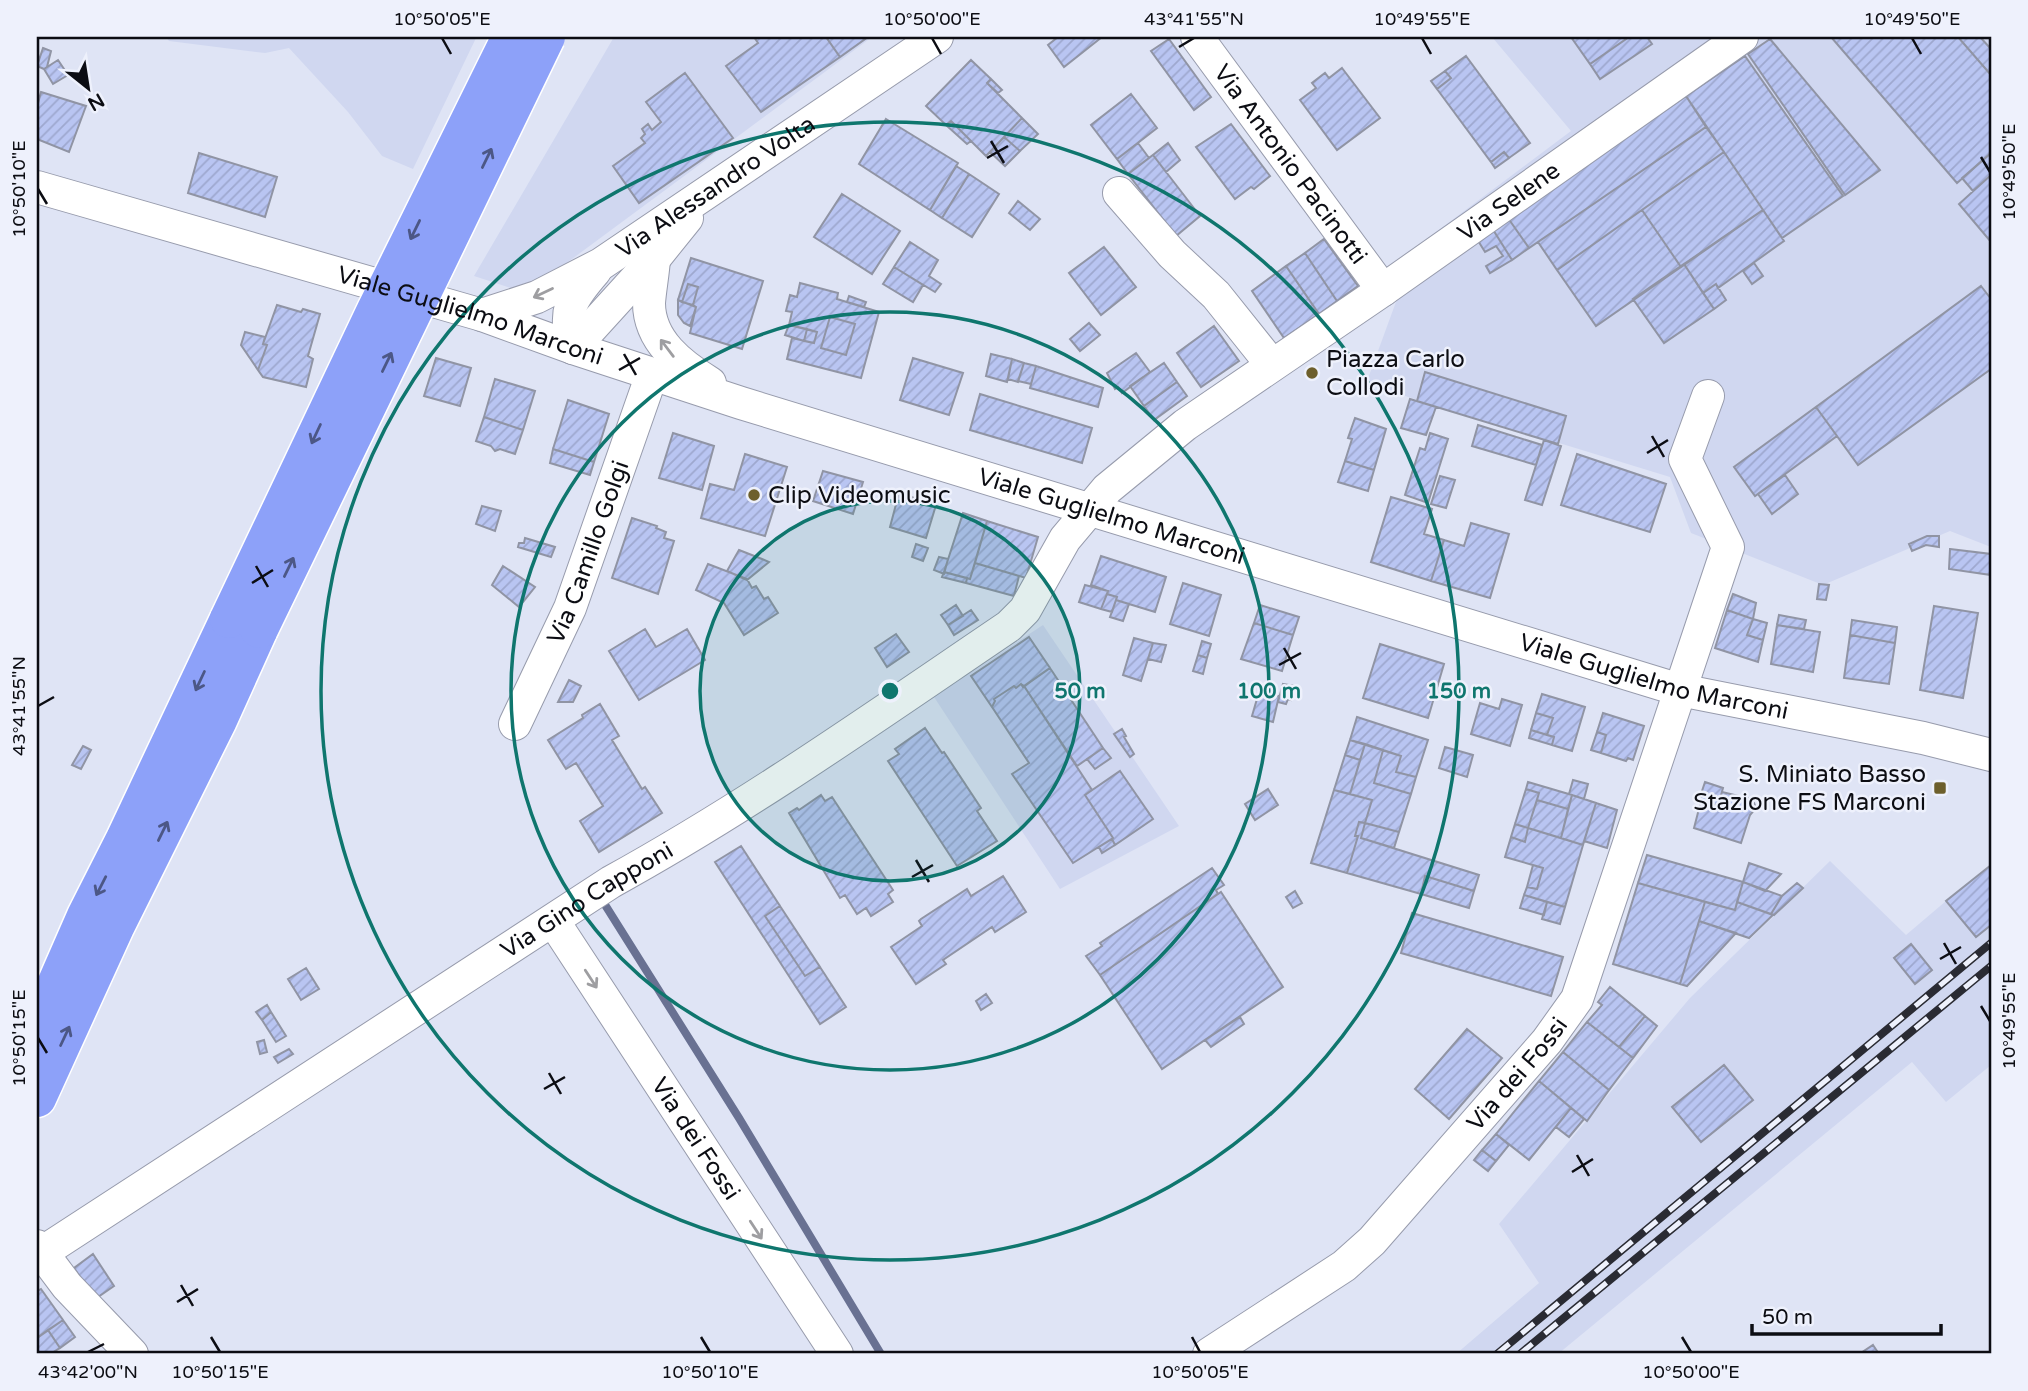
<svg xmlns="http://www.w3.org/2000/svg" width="2028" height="1391" viewBox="0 0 2028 1391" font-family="'Varela Round',sans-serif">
<defs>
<pattern id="building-hatch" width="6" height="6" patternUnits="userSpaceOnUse" patternTransform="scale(1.75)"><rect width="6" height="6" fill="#b9c5f2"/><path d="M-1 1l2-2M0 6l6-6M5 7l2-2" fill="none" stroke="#9ea8cf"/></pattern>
</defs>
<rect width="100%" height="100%" fill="#dfe4f5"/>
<path fill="#d0d7f0" d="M166,37H475L476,38L413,169L382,156L348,112L289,48L265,53L169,41Z
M614,37H872L526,293L474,276Z
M1492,37H1991V547L1950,531L1823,585L1691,533L1670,477L1366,384L1416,247L1571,131Z
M1043,625L1179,826L1060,889L934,697Z
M1830,861L1906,935L1946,901L1976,937L1991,925V1065L1946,1102L1912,1062L1558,1354H1456L1539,1283L1499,1224L1690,998Z"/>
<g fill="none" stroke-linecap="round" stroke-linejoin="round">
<path stroke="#697192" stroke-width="8" d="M602,900L739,1118L881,1354"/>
</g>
<path fill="url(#building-hatch)" stroke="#9094a4" stroke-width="2" fill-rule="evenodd" d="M754,37H826L840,57L761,112L726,66L758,43Z
M826,37H868L840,57Z
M1058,37H1102L1064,67L1048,45Z
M1571,37H1629L1590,64Z
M1629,37H1647L1652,44L1600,79L1590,64Z
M1831,37H1958L1991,75V153L1957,183Z
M1958,37H1980L1991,49V75Z
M1169,39L1211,97L1194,110L1151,51Z
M1770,39L1880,170L1845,195L1748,54Z
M43,48L51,51L47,67L44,69L37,66Z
M1466,56L1530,143L1509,158L1504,152L1491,162L1437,89L1451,78L1445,71Z
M1745,56L1843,196L1782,238L1686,96Z
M58,60L68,75L53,84L44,69Z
M971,60L991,79L987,83L1022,118L986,156L951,121L946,125L926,106Z
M1342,68L1380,118L1337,150L1300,100L1316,88L1312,83L1325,73L1329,78Z
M1445,71L1451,78L1437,89L1431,81Z
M685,73L733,138L639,203L613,166L645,143L641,138L645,134L642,129L648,124L652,130L661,122L646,102Z
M991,79L1002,90L998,93L987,83Z
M41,92L86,106L69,152L37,139V107Z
M1131,94L1157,128L1117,159L1091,125Z
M1686,96L1706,127L1529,248L1508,218Z
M1022,118L1038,134L1020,151L1004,137Z
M886,119L958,163L930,210L859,164Z
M951,121L971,141L967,144L946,125Z
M1231,124L1270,176L1254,189L1251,187L1235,199L1196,147Z
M1706,127L1724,152L1557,270L1538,242Z
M1004,137L1020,151L1005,166L990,152Z
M1138,143L1149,158L1128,174L1117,159Z
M1168,143L1180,160L1166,172L1153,155Z
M1504,152L1509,158L1495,168L1491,162Z
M1724,152L1763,210L1681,267L1642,210Z
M199,153L277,177L265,217L188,193Z
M1991,153V175L1973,191L1962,178Z
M1153,155L1200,216L1176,236L1128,174Z
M956,166L969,174L942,218L930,210Z
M969,174L999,194L972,237L942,218Z
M1991,175V242L1959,204Z
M842,194L900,231L872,274L814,237Z
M1018,201L1040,219L1030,230L1009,213Z
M1642,210L1681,267L1596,326L1557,270Z
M1763,210L1784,241L1718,288L1716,284L1703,293L1684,264Z
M1508,218L1529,248L1512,260L1492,228Z
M1492,228L1512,260L1490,273L1486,266L1503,256L1496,246L1485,252L1477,239Z
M1324,239L1358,286L1337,301L1305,253Z
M910,242L938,260L929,276L941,284L935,292L894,267Z
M1104,247L1136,287L1101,315L1069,273Z
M1305,253L1337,301L1319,314L1286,266Z
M691,258L763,281L742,349L690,333L696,307L693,305L698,287L688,284L682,302L678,300Z
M1754,263L1763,276L1752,284L1743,271Z
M1684,264L1714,309L1664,343L1633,299Z
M1286,266L1319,314L1284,338L1252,291Z
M894,267L923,285L913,302L883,284Z
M800,283L838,293L837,299L879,312L861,378L787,359L792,338L814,343L817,332L789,325L792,312L786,311L790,295L797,297ZM830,317L855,324L846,355L821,348Z
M688,284L698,287L693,305L682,302Z
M1716,284L1726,300L1714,309L1703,293Z
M1981,286L1991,299V369L1858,465L1816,407Z
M849,296L866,302L864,307L847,302Z
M678,300L696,307L690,326L684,323L678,315Z
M277,305L301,312L303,309L320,314L308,356L313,359L306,387L263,377L258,370L267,345L263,344Z
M830,317L855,324L846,355L821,348Z
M1089,323L1100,335L1080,351L1070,339Z
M789,325L807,329L804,341L785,335Z
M1214,326L1239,361L1201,387L1177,353Z
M807,329L817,332L814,343L804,341Z
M245,332L265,337L263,344L267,345L258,370L241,345Z
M1136,353L1150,372L1122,393L1118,387L1115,389L1107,373Z
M991,354L1012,359L1007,382L986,376Z
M436,358L471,368L460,406L424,396Z
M913,358L963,373L949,415L900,400Z
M1012,359L1024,363L1018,382L1008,379Z
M1024,363L1036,366L1031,384L1018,381Z
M1164,363L1177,382L1144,406L1130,386Z
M1036,366L1103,388L1098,407L1030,388Z
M1425,372L1566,416L1558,444L1417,401Z
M495,379L535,391L523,430L484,417Z
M1177,382L1187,396L1154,420L1144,406Z
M980,394L1092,428L1082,463L970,430Z
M1410,399L1436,407L1426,435L1401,428Z
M568,400L609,414L594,462L553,449Z
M1816,407L1837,436L1755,496L1734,467Z
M484,417L523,430L515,454L500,449L495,451L491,446L476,441Z
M1355,418L1386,429L1374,470L1345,461L1352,439L1348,438Z
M1478,425L1542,445L1536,465L1472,446Z
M673,433L714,446L702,490L659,478Z
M1430,433L1448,439L1428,503L1405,495L1420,448L1425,450Z
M1544,440L1561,446L1542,505L1525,500Z
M553,449L594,462L590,475L550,463Z
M745,454L787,467L765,536L701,518L710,484L734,490Z
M1577,454L1666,484L1650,532L1561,505Z
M1345,461L1374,470L1368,491L1338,482Z
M823,471L863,482L853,514L813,501Z
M1785,475L1798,494L1772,514L1758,494Z
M1440,476L1455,480L1446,508L1431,504Z
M899,493L936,505L926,538L890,527Z
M1391,497L1432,509L1424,534L1444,540L1431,581L1371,562Z
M482,506L501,511L495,531L476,524Z
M963,513L987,521L970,579L944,572Z
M632,518L657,526L656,528L666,532L664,538L674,541L658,594L612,578Z
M987,521L1038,537L1026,578L975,563Z
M1471,523L1509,534L1490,598L1431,581L1444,540L1464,546Z
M1927,536H1939V547L1926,545L1912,551L1909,544Z
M525,538L555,547L551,557L518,547L519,543H524Z
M916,544L928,548L923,561L912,557Z
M1950,549L1991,554V575L1949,569Z
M739,550L762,559L769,562L747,580L727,571Z
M1101,556L1166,577L1155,612L1116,600L1117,597L1107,594L1108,591L1091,585Z
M939,557L948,559L944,574L934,570Z
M975,563L1019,576L1014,596L966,583L967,578L970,579Z
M708,564L747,579L752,588L756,586L764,599L768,597L778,613L744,635L724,603L696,590Z
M503,566L535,587L519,607L492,585Z
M944,572L967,578L966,583L942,577Z
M1183,583L1221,595L1209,636L1170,624Z
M1819,584L1829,585L1826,600L1817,599Z
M1085,585L1108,591L1101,609L1079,602Z
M1107,594L1117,597L1112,612L1101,609Z
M1733,594L1756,603L1753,619L1727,610Z
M1116,600L1129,604L1123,621L1110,617Z
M956,605L963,616L948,625L941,615Z
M1260,605L1299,617L1293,635L1254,623Z
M1934,606L1978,613L1963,698L1920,690Z
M971,610L978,620L954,635L948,625Z
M1727,610L1753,619L1747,635L1763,640L1758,662L1715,648Z
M1779,615L1806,620L1804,629L1777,625Z
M1753,619L1767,623L1763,640L1747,635Z
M1852,620L1897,627L1895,643L1850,635Z
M1254,623L1293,635L1282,671L1241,659Z
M1777,625L1820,632L1813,672L1771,664Z
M645,629L656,647L687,629L705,660L639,700L609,651Z
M896,634L909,652L887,667L875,648Z
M1850,635L1895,643L1889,684L1844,678Z
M1029,637L1050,668L1023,687L1021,684L1016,688L1014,686L994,699L995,701L992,707L971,676Z
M1134,638L1153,643L1141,681L1123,675Z
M1202,641L1211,644L1207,658L1198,655Z
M1153,643L1166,645L1161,662L1148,659Z
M1380,644L1444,664L1428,718L1363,698Z
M1198,655L1207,658L1203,674L1193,671Z
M1050,668L1103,748L1077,766L1024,686Z
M569,680L581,686L573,702H558Z
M1021,684L1024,686L1092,790L1085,795L1113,838L1073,863L1012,774L1029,763L992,707L995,701L994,699L1014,686L1016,688Z
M1283,684L1295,686L1291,700L1288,699L1286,704L1278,702Z
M1259,692L1279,696L1273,722L1252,716Z
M1542,694L1585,707L1572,751L1552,745L1554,737L1547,735L1553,718L1536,713Z
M1502,699L1522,705L1510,746L1471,734L1480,703L1499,709Z
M600,704L619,736L612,740L642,789L645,787L662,813L599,852L580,821L603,806L576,763L566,769L548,740L583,718L582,715Z
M1536,713L1553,718L1547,735L1531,730Z
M1603,713L1644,726L1633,760L1628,758L1626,761L1601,753L1606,735L1597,732Z
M1357,717L1428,740L1416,777L1396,772L1401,756L1350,740Z
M925,728L942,753L944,752L981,808L977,811L997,841L957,866L888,761L899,754L895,749Z
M1122,729L1126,736L1124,737L1134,754L1130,757L1114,734Z
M1531,730L1554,737L1552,745L1529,738Z
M1597,732L1606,735L1601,753L1591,750Z
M1350,740L1365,744L1360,760L1345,755Z
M1365,744L1383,750L1374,783L1411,794L1399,832L1365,823L1372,800L1350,794Z
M83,746L91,750L81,769L72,765Z
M1445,747L1473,755L1467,777L1439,768Z
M1103,748L1111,758L1095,769L1087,759Z
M1383,750L1401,756L1396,772L1416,777L1411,794L1374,783Z
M1345,755L1360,760L1350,794L1334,790Z
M1120,771L1153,819L1115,845L1112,839L1113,838L1085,795Z
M1573,780L1588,784L1584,799L1569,794Z
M1528,782L1572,795L1568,809L1537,800L1539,793L1526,789Z
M1705,782L1723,788L1718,806L1699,800Z
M1268,789L1278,805L1255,820L1245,804Z
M1526,789L1539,793L1528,828L1515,824Z
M1334,790L1372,800L1365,823L1359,822L1355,836H1358L1347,873L1311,863Z
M1722,792L1752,799L1754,803L1756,808L1750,815L1741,843L1694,828L1701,801L1718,806Z
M821,795L825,801L832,797L893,890L888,894L893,902L871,916L866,908L857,914L845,895L840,898L789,813L797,808L799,810Z
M1572,795L1596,803L1583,845L1561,838Z
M1537,800L1568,809L1561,838L1528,828Z
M1596,803L1617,810L1607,848L1584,841Z
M1359,822L1365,823L1361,838L1479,875L1474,891L1425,876L1421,894L1347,873L1358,836H1355Z
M1365,823L1399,832L1394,848L1361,838Z
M1515,824L1528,828L1525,842L1511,837Z
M1528,828L1583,845L1565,907L1524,895L1527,887L1537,889L1543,868L1505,857L1511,837L1525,842Z
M1112,839L1115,845L1102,853L1099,847Z
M741,846L780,906L765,916L805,976L820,967L846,1007L820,1024L715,862Z
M1647,855L1743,882L1735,910L1638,883Z
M1749,863L1781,874L1765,891L1743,882Z
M1533,865L1543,868L1537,889L1527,887Z
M1991,865V925L1976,937L1946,901Z
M1212,868L1224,885L1216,890L1218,894L1100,975L1086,956L1102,946L1100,943Z
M1003,876L1026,912L995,932L992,927L943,960L946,964L916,984L891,947L922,926L919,921L921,919L967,889L971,896Z
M1425,876L1474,891L1469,908L1421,894Z
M1743,882L1782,896L1771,914L1737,902Z
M1638,883L1705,902L1680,984L1613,964Z
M1797,883L1803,888L1774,915L1771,914L1782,896Z
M1295,891L1302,903L1293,908L1286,897Z
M1221,892L1283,987L1162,1069L1100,975Z
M1524,895L1547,902L1544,915L1520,908Z
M1547,902L1565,907L1560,924L1542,919Z
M1705,902L1735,910L1737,902L1773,915L1749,938L1699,921Z
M780,906L820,967L805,976L765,916Z
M1412,913L1563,957L1551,996L1401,953Z
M1699,921L1736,933L1687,986L1680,984Z
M1911,944L1932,970L1915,984L1894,958Z
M306,968L319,989L301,1000L288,979Z
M1610,987L1645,1016L1619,1047L1587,1022L1602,1005L1598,1002Z
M986,994L992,1003L981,1010L976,1001Z
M267,1005L271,1012L262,1020L256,1012Z
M271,1012L286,1036L276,1042L262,1020Z
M1645,1016L1657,1026L1633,1058L1619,1047Z
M1240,1017L1244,1024L1211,1047L1205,1040Z
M1587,1022L1633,1058L1609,1090L1563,1052Z
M1467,1029L1502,1058L1449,1119L1415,1089Z
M264,1040L267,1052L260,1054L257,1042Z
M289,1049L293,1054L278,1063L274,1057Z
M1563,1052L1609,1090L1587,1121L1539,1081Z
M1724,1065L1753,1100L1701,1142L1672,1107Z
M1539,1081L1571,1108L1529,1160L1496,1134Z
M1571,1108L1584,1119L1569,1137L1556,1127Z
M1496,1134L1509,1145L1496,1161L1482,1150Z
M1482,1150L1496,1161L1488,1171L1474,1160Z
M93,1254L114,1286L95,1299L74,1268Z
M41,1289L63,1320L37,1338V1291Z
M63,1320L75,1337L60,1348L48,1330Z
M48,1330L60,1348L50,1354H37V1338Z
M1873,1345L1879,1354H1862L1861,1353Z"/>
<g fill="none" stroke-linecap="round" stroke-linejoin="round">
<g stroke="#979bac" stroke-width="34">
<g id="minor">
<path id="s1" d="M1197,37L1383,290"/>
<path id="s2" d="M37,187L482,315L573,348L741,403L1680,690L1923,738L1991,755"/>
<path d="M1119,193L1172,254L1216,295L1272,365"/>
<path d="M654,259C653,274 650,289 649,303C649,341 681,365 710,383"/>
<path id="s3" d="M482,315L537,297L601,264L937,37"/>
<path d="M573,348L654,259L687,218"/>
<path d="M573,348C564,309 569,301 595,271"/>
<path id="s4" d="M515,724L570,608L652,374"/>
<path id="s5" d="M554,922L837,1354"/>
<path d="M37,1246L67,1286L132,1354"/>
<path id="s6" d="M43,1252L611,882C749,806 879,714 1009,626L1025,610L1065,539L1107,489L1185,425L1383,290L1742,37"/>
<path id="s7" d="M1209,1354L1344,1266L1372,1241L1547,1041L1577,999L1728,547L1685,459L1708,396"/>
</g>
</g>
<g stroke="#fff" stroke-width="41">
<path id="highway" d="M37,1028L86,916L125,839L229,619
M37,1098L115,927L218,720L259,629"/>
</g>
<use href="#minor" stroke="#fff" stroke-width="32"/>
<use href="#highway" stroke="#8da1f9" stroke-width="38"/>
<g stroke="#2a2b33" stroke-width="8">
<path id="rail" d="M1497,1354L1991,943
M1520,1354L1991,966"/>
</g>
<use href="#rail" stroke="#eef1fc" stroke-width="5" stroke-dasharray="16" stroke-linecap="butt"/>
<g stroke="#fff" stroke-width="41" stroke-linecap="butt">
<path id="highway-bridge" d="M229,619L376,310L511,37
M259,629L546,37"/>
</g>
<use href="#highway-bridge" stroke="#8da1f9" stroke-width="38"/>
</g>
<defs><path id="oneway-shaft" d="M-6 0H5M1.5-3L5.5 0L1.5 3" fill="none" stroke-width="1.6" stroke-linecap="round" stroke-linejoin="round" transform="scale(1.75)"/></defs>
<g stroke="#4c5786">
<use href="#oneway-shaft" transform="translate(487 158) rotate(-64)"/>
<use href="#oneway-shaft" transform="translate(415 230) rotate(116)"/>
<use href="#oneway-shaft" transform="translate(387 362) rotate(-64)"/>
<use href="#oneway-shaft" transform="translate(316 434) rotate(115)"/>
<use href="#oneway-shaft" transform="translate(289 567) rotate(-64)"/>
<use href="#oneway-shaft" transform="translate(200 681) rotate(115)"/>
<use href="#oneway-shaft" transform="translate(163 831) rotate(-64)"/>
<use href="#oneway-shaft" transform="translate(101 886) rotate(117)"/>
<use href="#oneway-shaft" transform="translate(65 1036) rotate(-65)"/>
</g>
<g stroke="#9e9ea1">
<use href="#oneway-shaft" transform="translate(543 293) rotate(155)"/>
<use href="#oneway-shaft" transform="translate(667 348) rotate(-127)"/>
<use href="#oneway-shaft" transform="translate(591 979) rotate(57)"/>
<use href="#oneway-shaft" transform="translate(756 1230) rotate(57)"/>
</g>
<path fill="none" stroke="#0c0d13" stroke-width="2.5" d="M442,38L451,54M932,38L941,54M1422,38L1431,54M1912,38L1921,54M1179,47L1194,38M991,141L1004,163M1981,157L1990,172M987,158L1008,146M38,189L47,204M624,354L636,375M619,370L640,358M1652,436L1664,457M1647,453L1668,440M256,566L268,587M252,583L273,570M1284,648L1296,669M1279,665L1301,653M38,706L54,697M916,860L929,882M912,877L933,865M1944,943L1956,964M1940,959L1961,947M1981,1006L1990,1021M38,1038L47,1053M549,1073L561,1094M544,1089L565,1077M1577,1155L1589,1176M1572,1172L1593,1159M181,1285L193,1306M177,1302L198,1289M211,1337L220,1352M701,1337L710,1352M1192,1337L1200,1352M1682,1337L1691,1352M88,1352L104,1344"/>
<circle cx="890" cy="691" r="190" fill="#0f766e" fill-opacity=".12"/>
<g fill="none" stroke="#0f766e" stroke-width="3.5">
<circle cx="890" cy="691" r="190"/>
<circle cx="890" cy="691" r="379"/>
<circle cx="890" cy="691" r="569"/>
</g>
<g fill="#6d5f2c" stroke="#eef1fc" stroke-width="2.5">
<circle cx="1312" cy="373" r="7"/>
<circle cx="754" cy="495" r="7"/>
<rect x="1933" y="781" width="14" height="14" rx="3.5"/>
</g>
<g text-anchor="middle" stroke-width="5" stroke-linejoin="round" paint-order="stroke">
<g font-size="24" fill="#0c0d13" stroke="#eef1fc">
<text dy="8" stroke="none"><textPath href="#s1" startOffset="158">Via Antonio Pacinotti</textPath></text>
<text dy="8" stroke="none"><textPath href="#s3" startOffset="268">Via Alessandro Volta</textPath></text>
<text dy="8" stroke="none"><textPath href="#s6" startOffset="1815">Via Selene</textPath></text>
<text dy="8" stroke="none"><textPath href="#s2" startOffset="452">Viale Guglielmo Marconi</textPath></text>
<text dy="8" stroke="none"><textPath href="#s2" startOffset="1124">Viale Guglielmo Marconi</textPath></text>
<text dy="8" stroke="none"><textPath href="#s4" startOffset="187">Via Camillo Golgi</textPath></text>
<text dy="8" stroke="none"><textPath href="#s2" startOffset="1690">Viale Guglielmo Marconi</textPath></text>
<text dy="8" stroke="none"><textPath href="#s6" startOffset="648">Via Gino Capponi</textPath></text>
<text dy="8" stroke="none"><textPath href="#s7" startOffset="420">Via dei Fossi</textPath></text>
<text dy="8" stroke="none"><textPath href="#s5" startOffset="259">Via dei Fossi</textPath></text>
</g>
<g font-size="24" fill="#0c0d13" stroke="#eef1fc" text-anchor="start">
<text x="1326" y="367">Piazza Carlo<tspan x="1326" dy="28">Collodi</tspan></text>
<text x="768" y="503">Clip Videomusic</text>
<text x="1926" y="782" text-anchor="end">S. Miniato Basso<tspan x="1926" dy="28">Stazione FS Marconi</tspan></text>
</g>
</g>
<circle cx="890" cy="691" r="10" fill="#0f766e" stroke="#eef1fc" stroke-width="3.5"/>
<g font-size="21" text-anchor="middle" font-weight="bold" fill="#0f766e" stroke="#eef1fc" stroke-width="5" stroke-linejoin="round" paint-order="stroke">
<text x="1080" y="698">50 m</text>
<text x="1269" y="698">100 m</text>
<text x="1459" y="698">150 m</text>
</g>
<rect width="2028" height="1391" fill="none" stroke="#eef1fc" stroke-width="77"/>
<g transform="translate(88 88) rotate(150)" stroke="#eef1fc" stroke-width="5" paint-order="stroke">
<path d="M0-5L12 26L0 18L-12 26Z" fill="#0c0d13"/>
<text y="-10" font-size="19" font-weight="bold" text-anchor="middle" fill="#0c0d13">N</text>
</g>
<path d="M1752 1324v10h189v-10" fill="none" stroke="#0c0d13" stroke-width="3.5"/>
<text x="1762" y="1324" font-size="21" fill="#0c0d13" stroke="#eef1fc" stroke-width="5" paint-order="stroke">50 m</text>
<rect x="38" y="38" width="1952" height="1314" fill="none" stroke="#0c0d13" stroke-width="2.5"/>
<g font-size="18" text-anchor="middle" fill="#0c0d13">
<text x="442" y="25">10°50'05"E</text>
<text x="932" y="25">10°50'00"E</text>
<text x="1194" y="25">43°41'55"N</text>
<text x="1422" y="25">10°49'55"E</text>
<text x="1912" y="25">10°49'50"E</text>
<text transform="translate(2009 172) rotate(-90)" y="6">10°49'50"E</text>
<text transform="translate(19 189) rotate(-90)" y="6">10°50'10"E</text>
<text transform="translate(19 706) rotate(-90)" y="6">43°41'55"N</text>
<text transform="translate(2009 1021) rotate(-90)" y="6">10°49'55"E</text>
<text transform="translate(19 1038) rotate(-90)" y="6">10°50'15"E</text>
<text x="88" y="1378">43°42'00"N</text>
<text x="220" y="1378">10°50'15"E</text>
<text x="710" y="1378">10°50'10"E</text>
<text x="1200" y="1378">10°50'05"E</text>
<text x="1691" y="1378">10°50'00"E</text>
</g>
</svg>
